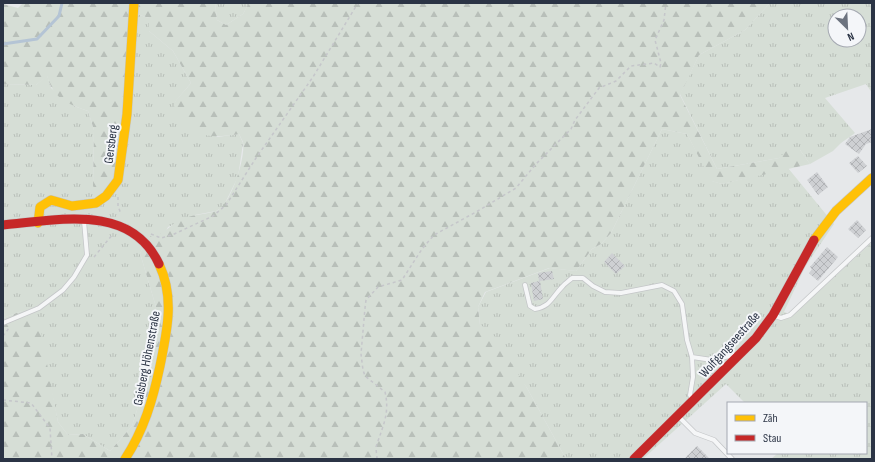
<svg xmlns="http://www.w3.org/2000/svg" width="875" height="462" viewBox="0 0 875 462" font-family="'Sofia Sans Condensed',sans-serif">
<defs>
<pattern id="grass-tufts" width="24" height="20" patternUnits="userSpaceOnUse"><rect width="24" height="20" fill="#d6ded6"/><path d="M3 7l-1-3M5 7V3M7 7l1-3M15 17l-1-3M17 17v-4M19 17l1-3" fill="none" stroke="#b8bfb9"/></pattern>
<pattern id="forest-firs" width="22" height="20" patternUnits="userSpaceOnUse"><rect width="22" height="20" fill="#d6ded6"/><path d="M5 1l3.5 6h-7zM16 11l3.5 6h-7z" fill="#b8bfb9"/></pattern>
<pattern id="building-cross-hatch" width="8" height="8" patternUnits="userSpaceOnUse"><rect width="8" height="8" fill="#ced0d3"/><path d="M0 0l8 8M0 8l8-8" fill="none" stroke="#b1b3b6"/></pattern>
</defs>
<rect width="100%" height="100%" fill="#e6e8ea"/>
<path fill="url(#grass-tufts)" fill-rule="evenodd" d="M215,3H249L243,14L226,25L217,20Z
M770,3H872V93L866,84L825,98L855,133L841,143L833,151L810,164L800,150L779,158L717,169L680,94L699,55L745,30ZM835,16H859V40H835Z
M131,12L149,18V31L173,51L191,83L175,102L217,137L239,134L243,143L238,177L223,207L216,211L195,215L168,227L165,233L160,235H152L140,253L156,307L144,388L132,426L110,451L83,434L68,435L58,422L51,388L22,311L3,318V84L36,85L47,75L51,88L74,106L88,111L94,130L93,186Z
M662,129L687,134L712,181L722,184L788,168L834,224L805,267L784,312L793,315L872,242V459H771L778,453H866V403H745L726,384L643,459H566L527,388L480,325L478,307L486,292L550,268L576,271L592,249L601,244L611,233Z"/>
<path fill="url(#forest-firs)" d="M23,3H215L217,20L226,25L243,14L249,3H770L745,30L699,55L680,95L717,169L779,158L790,147L800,150L810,164L722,184L711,181L687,134L662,129L611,233L601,244L592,249L576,271L549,268L485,292L478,307L480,325L491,331L527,388L566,459H3V318L22,311L39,321L58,422L68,435L83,434L110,451L132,426L144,388L156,307L140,253L152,234C165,236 169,225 180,220C192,214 204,215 216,211C230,207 246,157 243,142C242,140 240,136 239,134C214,138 194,139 178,116C176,112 173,107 175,102C176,100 188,87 191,83L173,51L149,31V18L131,12L125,109L115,175L103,191L97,192L93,186L94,130L88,111C66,103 54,99 47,76L36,85L3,84V4L18,8Z"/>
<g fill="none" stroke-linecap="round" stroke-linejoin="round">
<path stroke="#b4c4d5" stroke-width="3" d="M3,44L37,39L59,16L62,3"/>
</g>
<path fill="url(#building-cross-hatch)" d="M872,129V142L866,144L859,154L845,144L850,137Z
M858,156L867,166L858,173L849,163Z
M817,172L828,187L818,195L807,180Z
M857,220L866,230L858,238L848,229Z
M827,247L838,257L818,281L809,273L812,269L810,267Z
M612,253L625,266L616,274L604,262Z
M552,271L554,279L540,281L543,299L534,301L531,283L539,281L538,273Z
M697,446L710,459H684Z"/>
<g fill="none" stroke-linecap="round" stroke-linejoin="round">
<g stroke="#c4c6c8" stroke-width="5.5">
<path id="lane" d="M525,285L530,306L535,309C550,307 552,297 562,287C565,283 569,281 572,278H583L593,286L605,292L621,293L662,285L674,291L682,304L687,340L692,357L693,377L690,395L692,399
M775,316L781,318L790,315L872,238
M3,323L39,308L63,290L74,277L87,255L84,221
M692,357L712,360L734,355
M678,416L695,433L714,440L732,459"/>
</g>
<g stroke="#c4c6c8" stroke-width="10">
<path id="slow" d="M38,223L40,207L51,200L72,206L96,203L106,196L118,180L127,114L134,3
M814,240L836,211L872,178
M125,459C144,430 153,399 160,366C167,331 175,298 159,264"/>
</g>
<g stroke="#c4c6c8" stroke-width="10">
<path id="jam" d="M3,225C58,220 131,203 159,264
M634,459L756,338L773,315L814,240"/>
</g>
<path stroke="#c5c6ca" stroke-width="1.5" stroke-dasharray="3 3" stroke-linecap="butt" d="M118,197V206L121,214
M151,234L161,238L172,235L213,216L226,205L256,158L313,77L358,3
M94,257L113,234
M3,336L9,328
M3,400L31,403L50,428L52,459
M377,459C377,454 375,448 377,444C383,426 390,412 385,392L365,376L363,370L361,354L365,308L366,300L378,287L402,280L422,249L434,235L476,212L516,188L536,164L571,129L575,120L599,88L616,81L631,66L654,63L660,67L661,63L655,40L664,20L666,3"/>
<use href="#lane" stroke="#f5f6f7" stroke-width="4"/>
<use href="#slow" stroke="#ffc107" stroke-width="9"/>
<use href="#jam" stroke="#c62828" stroke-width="9"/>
</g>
<g text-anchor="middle" stroke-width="4" stroke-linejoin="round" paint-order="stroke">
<g font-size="13" fill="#2b3445" stroke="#f4f6f9">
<text transform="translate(110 144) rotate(-83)" y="5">Gersberg</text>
<text transform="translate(729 344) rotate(-48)" y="5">Wolfgangseestraße</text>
<text transform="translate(146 358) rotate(-79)" y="5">Gaisberg Höhenstraße</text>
</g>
</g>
<rect width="875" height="462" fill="none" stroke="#2b3445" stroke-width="8"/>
<rect x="727" y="402" width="140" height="52" fill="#f4f6f9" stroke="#a4a8b1"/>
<rect x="735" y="415" width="20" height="6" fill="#ffc107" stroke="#a4a8b1"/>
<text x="763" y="422" font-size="12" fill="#2b3445">Zäh</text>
<rect x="735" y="435" width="20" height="6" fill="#c62828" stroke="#a4a8b1"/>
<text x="763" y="442" font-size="12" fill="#2b3445">Stau</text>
<g transform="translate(847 28) rotate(156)"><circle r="19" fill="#f4f6f9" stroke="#a4a8b1"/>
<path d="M0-3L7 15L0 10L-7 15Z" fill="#6c737f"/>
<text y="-6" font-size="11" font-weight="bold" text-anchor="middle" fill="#2b3445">N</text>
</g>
</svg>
